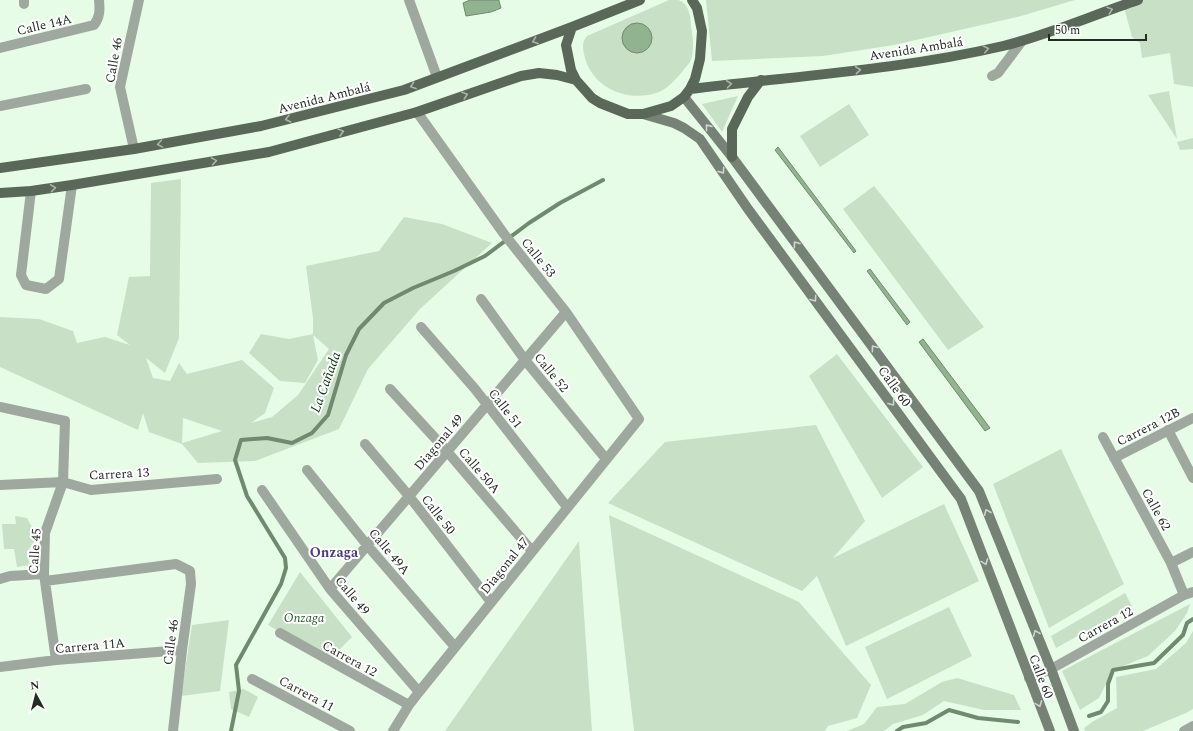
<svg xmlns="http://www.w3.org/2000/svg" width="1193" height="731" viewBox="0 0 1193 731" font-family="Spectral,serif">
<rect width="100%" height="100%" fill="#e7fce6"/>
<path fill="#c8e0c6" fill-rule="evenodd" d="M669,0C671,0 676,0 678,0C689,3 691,17 691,26C693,38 695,51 690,62C688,65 684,69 682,72C676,79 668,88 659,92C630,103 594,90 585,58C583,50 581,43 587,36Z
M706,0H1075L1021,16L894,45L823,56L712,61Z
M1122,0H1193V87L1174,84L1170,53L1142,58L1140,43L1132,37Z
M1169,91L1177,139L1148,95Z
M738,96L722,132L702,104Z
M849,104L869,135L820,167L800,136Z
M1193,138V149L1180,150L1177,142Z
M181,179L179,338L165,373L146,358L153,378L170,381L179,363L187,374L242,360L274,388L265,413L251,423L272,417L298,395L329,349L313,335L318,360L305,383L280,381L249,353L261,334L289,339L313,334V318L306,266L379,251L404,217L442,224L492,243L420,309L368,369L339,429L255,461L198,463L182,444L149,432L143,413L138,430L0,367V317L39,319L73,331L77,343L105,337L130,345L117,335L129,277L150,276L151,183ZM183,418L222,431L182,443Z
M874,186C912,232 947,281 984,327L948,350L843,209Z
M837,354L923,467L882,498L809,376Z
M816,425L865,521L833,558L944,504L979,581L846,646L817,576L802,591L608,503L665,442Z
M1061,449L1124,584L1049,628L993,484Z
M609,515L799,602L871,685L857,718L828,726L825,731H634Z
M15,516L27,518L37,537L27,552L30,565L17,567L14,549H4L2,524H16Z
M579,541L592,731H445Z
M300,572L352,637L329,660L268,625Z
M1125,593L1132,606L1056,648L1051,636Z
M1190,604L1187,613L1175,631L1148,656L1113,670L1099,698L1080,710L1062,671Z
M949,607L972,656L887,699L865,647Z
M229,620L220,691L181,696L192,625Z
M1193,631V709L1186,713L1143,731H1085L1084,728L1092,722L1117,708L1116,677L1156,669L1186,643Z
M957,678L1014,695L1021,710H984L944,701L923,715L893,724L884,731H847L864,724L877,707L905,704L942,682Z
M244,689L258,697L249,717L231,709L229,692Z"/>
<path fill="#91b38f" stroke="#708a6f" d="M470,0H499V1L501,8L491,12L466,16L463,3Z
M622 38a15 15 0 1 1 30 0a15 15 0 1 1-30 0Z
M778,147L856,251L854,253L775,150Z
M870,269L910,322L907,325L867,271Z
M923,339L990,428L985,431L919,342Z"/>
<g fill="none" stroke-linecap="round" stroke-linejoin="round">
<path stroke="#708a6f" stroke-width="4" d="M1089,716L1101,712L1108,701V684L1113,670L1154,663L1183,635L1187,623L1193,619
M231,731L239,691L236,665L281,584L286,568L285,558L247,496L235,460L241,440L267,438L292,443L312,433L328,415L346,355L359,329L384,303L413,288L454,271L485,256L529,223L560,203L603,180
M897,731L903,727L926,723L949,710L978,718L1018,722"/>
<path stroke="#9fa89f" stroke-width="10" d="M409,0L437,77
M24,4V0
M0,48L94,25C100,17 100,10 99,0
M992,76L998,73L1022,41
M0,106L86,89
M134,149L120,87L139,0
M31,191L21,275L26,285L46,289L59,279L72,185
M481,299L525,360L606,459
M421,327L475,389L567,507
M390,389L445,449L532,551
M0,407L65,421L63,482L45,533L44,574L56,660
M1168,430L1193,478
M1103,437L1171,563L1184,595
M365,444L409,496L491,602
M1114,458L1193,418
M307,470L367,545L455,647
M0,485L63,482L91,490L217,479
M262,490L330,589L419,692
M1171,563L1193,552
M0,579L10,576L44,574
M45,581L176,564L190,571L191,584L182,650L173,731
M330,589L566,312
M280,633L409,705
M0,667L56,660L182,650
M1029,678L1051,669L1184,595L1193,592
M252,679L350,731
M393,731L409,705L419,692L639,419L566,312L504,234L417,112
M1184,731L1193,726"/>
<path stroke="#768276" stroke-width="10" d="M684,97L732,157L979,491L1051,669L1074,731
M643,114L674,123L684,128L700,139L748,209L961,499L1050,731"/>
<path stroke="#596859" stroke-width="10" d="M572,27L566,45L571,70L576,80L592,98L600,103L628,114H643L671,106L684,97L690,89L695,79L700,59L702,31L697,8L692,0
M690,89C795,76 900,70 1003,46C1048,35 1093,15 1138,0
M732,157V129L748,97L761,80
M0,168L134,149L261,126L404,90L572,27L640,0
M0,193L31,191L72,185L269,152L417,112L521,76L539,73L557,75L576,80"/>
</g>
<defs><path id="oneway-chevron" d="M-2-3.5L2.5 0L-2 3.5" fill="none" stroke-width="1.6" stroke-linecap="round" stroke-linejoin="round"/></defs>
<g stroke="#acb4ac">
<use href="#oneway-chevron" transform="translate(1110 10) rotate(-19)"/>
<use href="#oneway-chevron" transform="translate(535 41) rotate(160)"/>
<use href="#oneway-chevron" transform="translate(986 49) rotate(-13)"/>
<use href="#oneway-chevron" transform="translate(858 70) rotate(-6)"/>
<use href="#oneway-chevron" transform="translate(729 84) rotate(-7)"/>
<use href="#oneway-chevron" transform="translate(413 86) rotate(160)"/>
<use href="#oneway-chevron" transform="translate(465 95) rotate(-19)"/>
<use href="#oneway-chevron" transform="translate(288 119) rotate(166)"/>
<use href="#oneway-chevron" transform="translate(341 132) rotate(-15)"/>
<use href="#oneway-chevron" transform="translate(160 144) rotate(170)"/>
<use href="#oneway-chevron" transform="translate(214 161) rotate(-9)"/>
<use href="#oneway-chevron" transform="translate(53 188) rotate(-8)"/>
</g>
<g stroke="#cfd3cf">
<use href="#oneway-chevron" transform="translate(708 127) rotate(-129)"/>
<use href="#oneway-chevron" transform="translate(722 171) rotate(55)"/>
<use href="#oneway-chevron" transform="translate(796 244) rotate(-126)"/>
<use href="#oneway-chevron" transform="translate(814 299) rotate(54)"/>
<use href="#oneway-chevron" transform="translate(874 348) rotate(-126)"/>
<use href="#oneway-chevron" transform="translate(892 403) rotate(54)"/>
<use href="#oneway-chevron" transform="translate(987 512) rotate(-112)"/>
<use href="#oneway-chevron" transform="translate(985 562) rotate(69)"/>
<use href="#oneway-chevron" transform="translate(1036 633) rotate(-112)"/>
<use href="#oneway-chevron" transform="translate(1039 704) rotate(69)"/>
</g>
<g text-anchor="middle" stroke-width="4" stroke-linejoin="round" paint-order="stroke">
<g font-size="13" fill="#242c24" stroke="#fff">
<text transform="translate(44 24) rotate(-13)" y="5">Calle 14A</text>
<text transform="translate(916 48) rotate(-9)" y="5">Avenida Ambalá</text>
<text transform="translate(113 60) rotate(-80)" y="5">Calle 46</text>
<text transform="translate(324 97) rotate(-14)" y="5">Avenida Ambalá</text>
<text transform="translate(539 257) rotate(51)" y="5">Calle 53</text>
<text transform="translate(552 372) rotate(51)" y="5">Calle 52</text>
<text transform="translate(895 386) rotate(54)" y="5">Calle 60</text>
<text transform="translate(506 408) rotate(52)" y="5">Calle 51</text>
<text transform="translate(1148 426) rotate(-27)" y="5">Carrera 12B</text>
<text transform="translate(438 442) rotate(-50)" y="5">Diagonal 49</text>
<text transform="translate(480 470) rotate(49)" y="5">Calle 50A</text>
<text transform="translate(119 473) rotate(-3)" y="5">Carrera 13</text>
<text transform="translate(1157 509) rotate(61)" y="5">Calle 62</text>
<text transform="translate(439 514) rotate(52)" y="5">Calle 50</text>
<text transform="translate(34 551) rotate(-86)" y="5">Calle 45</text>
<text transform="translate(390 551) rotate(50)" y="5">Calle 49A</text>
<text transform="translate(504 565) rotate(-51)" y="5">Diagonal 47</text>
<text transform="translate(353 595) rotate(50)" y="5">Calle 49</text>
<text transform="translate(1105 624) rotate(-29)" y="5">Carrera 12</text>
<text transform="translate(170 642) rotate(-82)" y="5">Calle 46</text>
<text transform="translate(90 645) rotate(-5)" y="5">Carrera 11A</text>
<text transform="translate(350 658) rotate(29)" y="5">Carrera 12</text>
<text transform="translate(1042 676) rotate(69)" y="5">Calle 60</text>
<text transform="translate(307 693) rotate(28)" y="5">Carrera 11</text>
</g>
<g font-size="13" font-style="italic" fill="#285828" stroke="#fff">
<text x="304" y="622">Onzaga</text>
</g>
<g font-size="14" font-style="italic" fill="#033706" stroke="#fff">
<text transform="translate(325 382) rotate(-70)" y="5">La Cañada</text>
</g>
<g font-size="14" font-weight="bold" fill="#4b3e7b" stroke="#fff">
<text x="334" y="557">Onzaga</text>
</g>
</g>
<g transform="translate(36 695) rotate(353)" stroke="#ffffff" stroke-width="3" paint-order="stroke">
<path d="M0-3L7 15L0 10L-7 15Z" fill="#242c24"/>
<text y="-6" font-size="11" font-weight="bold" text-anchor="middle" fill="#242c24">N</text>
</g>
<path d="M1049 34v6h97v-6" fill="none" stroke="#242c24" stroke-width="2"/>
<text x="1055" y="34" font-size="12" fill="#242c24" stroke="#ffffff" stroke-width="3" paint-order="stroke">50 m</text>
</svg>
